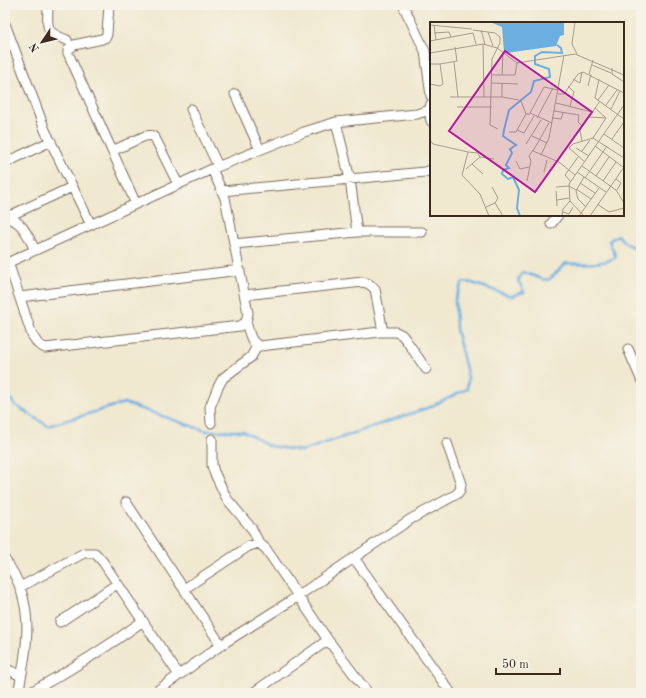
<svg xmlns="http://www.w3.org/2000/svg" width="646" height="698" viewBox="0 0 646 698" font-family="'Old Standard TT',serif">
<rect width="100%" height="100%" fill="#f7f3e8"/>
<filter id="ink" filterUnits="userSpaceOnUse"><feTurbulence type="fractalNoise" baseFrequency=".025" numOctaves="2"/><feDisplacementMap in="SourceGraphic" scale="8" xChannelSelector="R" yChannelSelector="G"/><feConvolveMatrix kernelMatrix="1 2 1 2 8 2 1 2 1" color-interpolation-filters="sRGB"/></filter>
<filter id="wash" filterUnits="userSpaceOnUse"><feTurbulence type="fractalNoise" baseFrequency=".012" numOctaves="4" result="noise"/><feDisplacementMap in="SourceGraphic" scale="16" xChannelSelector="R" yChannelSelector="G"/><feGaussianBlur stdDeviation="0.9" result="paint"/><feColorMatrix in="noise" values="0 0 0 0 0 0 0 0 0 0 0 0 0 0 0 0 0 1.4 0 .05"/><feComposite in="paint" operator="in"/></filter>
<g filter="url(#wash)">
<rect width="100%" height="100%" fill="#f0e8cf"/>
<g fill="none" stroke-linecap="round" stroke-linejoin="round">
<path stroke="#6baee0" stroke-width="2.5" d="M5,392L15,405L48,426L124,403L206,431H243L270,446L302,451L430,407L467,389L468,377L456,329L455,299L463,282L472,283L511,296L524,292L518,280L523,272L545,280L550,279L566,263C580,264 604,265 616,257L609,241L618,235L625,243L641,251"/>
</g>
</g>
<g filter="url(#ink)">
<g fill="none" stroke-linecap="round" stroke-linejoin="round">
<g stroke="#7a6c5c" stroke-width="11">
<path id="minor" d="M48,5C48,28 43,31 67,40
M109,5L107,34L106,37L102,39L74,45L68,50V53L136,204
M403,5L425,51L431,96
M5,24L45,130L91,225
M235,94L260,150
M431,104L429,110L431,121
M191,109L218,166
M336,122L350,179L357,232
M112,151L145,136C150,135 152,135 155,138L178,184
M5,163L51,141
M222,191L425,172L431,170
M7,217L72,187
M5,218C22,219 28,236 35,250
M551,224L558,215
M234,244L357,232H422
M8,262L32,335L38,344L45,348L240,326L246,322L248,313L225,198L212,169
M5,264L212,169L304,132L336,122L417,114L429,110
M245,295L363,282L369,284L375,289L383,332
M20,297L240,270
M246,322C249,331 250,343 260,346L380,332H396L402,335L406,340L426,369
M628,349L641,379
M211,423L210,407L218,387L223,378L251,357L257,346
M212,439V465L214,472L227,499L252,529L259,543
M126,502L221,645
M354,558L451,693
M5,560C36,601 28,647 18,693
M20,587L84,553H95L103,562L179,675
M184,589L249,546L259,543L266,549L328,640L368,693
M60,622L117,584
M5,668L21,676
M29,693C69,671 106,648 143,621
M154,693L221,645L289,602L411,519L457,494L460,490L461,484L447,443
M253,693L328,640"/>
</g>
<use href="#minor" stroke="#fff" stroke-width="9"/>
</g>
</g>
<g transform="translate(430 22)">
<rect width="194" height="194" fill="#f0e8cf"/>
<path d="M134,0V13L130,14L126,24L77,31L74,30L72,5L60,0Z" fill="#6baee0"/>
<path fill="none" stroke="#6baee0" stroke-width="2" d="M90,194L87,186L89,168L83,155L78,157L72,152L73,148L79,146L76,143L82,131L80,127L86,123L73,114L74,108L79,88L101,70L104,59L120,55L119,47L105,42V34L112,30L132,31L131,26L127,23"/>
<path fill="none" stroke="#a89c88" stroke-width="1" d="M145,0L142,22L147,32M0,3L42,7M4,3L6,18M43,8L65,11L70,15V21L62,37L60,103L68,107M51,8L55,22M58,10L63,24M4,11L19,10L21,15M0,19L43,11L46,22M53,22L54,75M0,31L53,22L67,26L87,41L145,32L194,53M24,40L28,75M0,42H10L13,62L10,64L0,62M10,42L27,39L25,25M162,43L181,51M182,46V52L194,60M159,52L163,38M62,53H85L87,41M72,53L73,31M143,57L150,61L152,50M169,57L165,76L194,97M62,61L88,62M138,64L144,70L140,84M158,64L161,52M128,72H134L148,52L153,50L194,71M20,75H72V61M72,75L89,78M168,78L179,63M91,79L96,92M126,81L162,90M176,83L187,68M27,85H62M165,86L176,96M181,87L190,69M124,89L149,93L148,100L152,104M159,95L176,96L163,116M107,96L123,66M123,96L131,97L133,91M119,101L103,129L129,140L145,153M122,101L100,91L114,65L128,68M87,108L94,111L104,94M79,110H86L96,92H100M174,112L194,126M102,114L117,121M182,117L194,100M0,118L3,122L38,130L32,153L50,172L59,194M152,119L150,108L170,79M96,122L111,98M165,124L193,145M146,126L159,134M152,129L160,118M38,130L48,131L50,135M111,133L119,116L134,33M86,139L90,147L99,145M155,140L139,126L143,122L163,116L194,136M42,142L53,152M152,144L186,168L194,181M36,147L50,135L64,137M114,150L117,138M147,150L176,170M166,154L179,135M154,155L146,169L148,177L156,185M155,156L177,124M186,157L191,161L187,168M97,159L101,139L99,134L103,128M173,159L186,140M141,160L135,153L148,135M150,161L165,171M62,165L68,176L65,181M126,165L139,164L146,168M146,167L161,177M126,169L127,184M127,178L139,176M167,182L179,190L194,186M56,185L65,181L73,194M133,190L139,192L143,185M132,194L133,187L140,179M149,194L169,166M154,194L140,179L139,162L194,83M160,194L194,145"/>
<path fill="#b5179e" fill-opacity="0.15" stroke="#b5179e" stroke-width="2" d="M75,29L162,90L105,170L19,109Z"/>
<rect width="194" height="194" fill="none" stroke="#3b2a1e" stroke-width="2"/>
</g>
<rect width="646" height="698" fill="none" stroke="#f7f3e8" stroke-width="20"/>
<g transform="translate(42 42) rotate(235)" stroke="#f7f3e8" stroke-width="3" paint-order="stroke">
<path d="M0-3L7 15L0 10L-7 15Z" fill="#3b2a1e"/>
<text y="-6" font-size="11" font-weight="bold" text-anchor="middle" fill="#3b2a1e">N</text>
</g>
<path d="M496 668v6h64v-6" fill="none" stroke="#3b2a1e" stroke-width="2"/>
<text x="502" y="668" font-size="12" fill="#3b2a1e" stroke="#f7f3e8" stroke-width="3" paint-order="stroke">50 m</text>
</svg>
